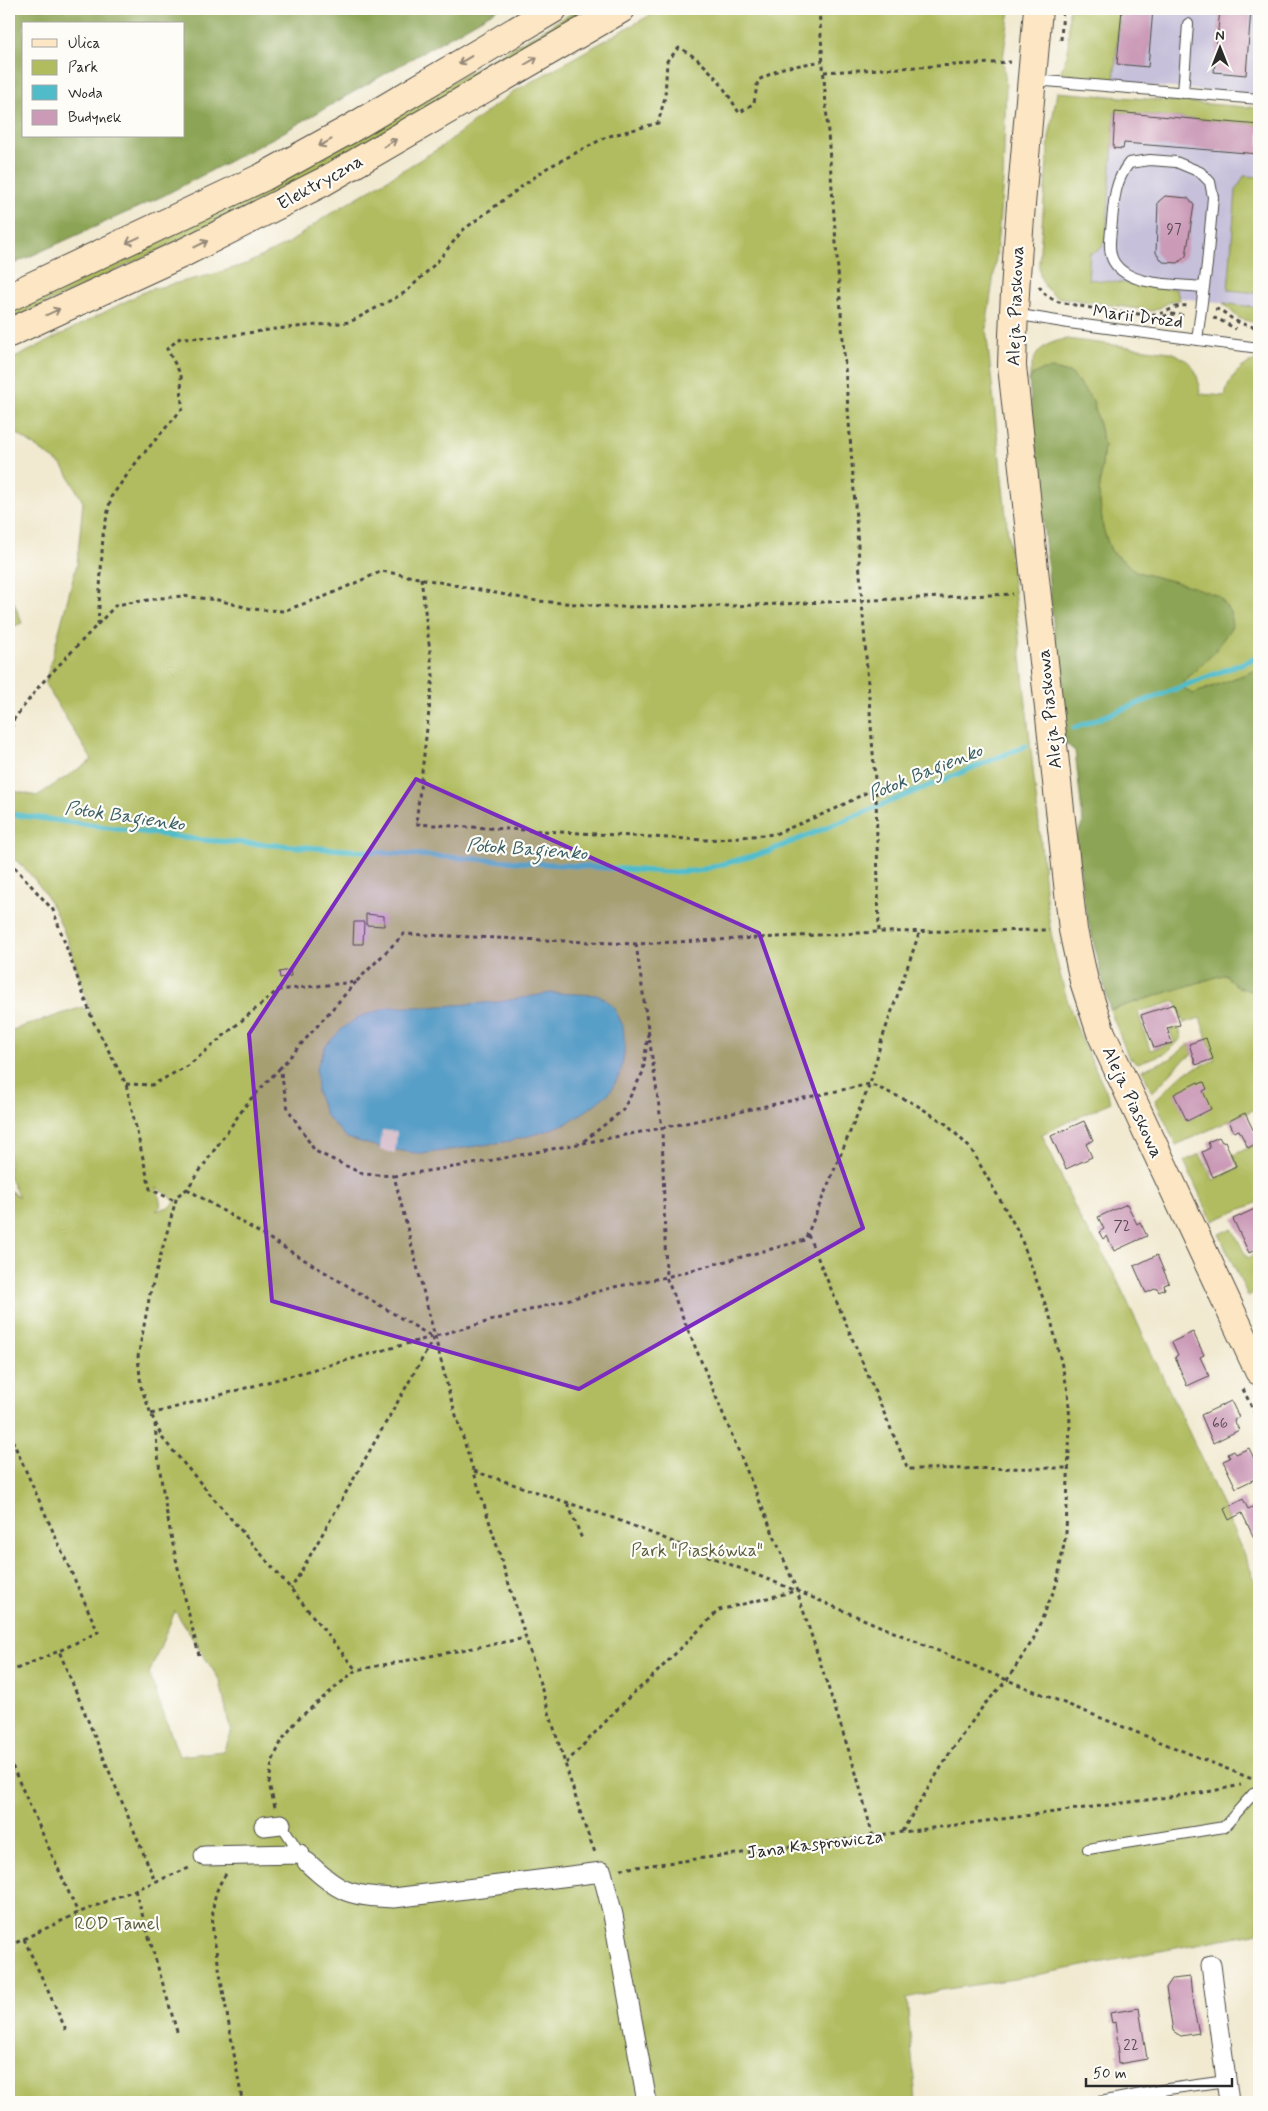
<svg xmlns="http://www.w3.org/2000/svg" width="1268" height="2111" viewBox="0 0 1268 2111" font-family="Mynerve,sans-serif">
<rect width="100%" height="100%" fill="#fdfcf7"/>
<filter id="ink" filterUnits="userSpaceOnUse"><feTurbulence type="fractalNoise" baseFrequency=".02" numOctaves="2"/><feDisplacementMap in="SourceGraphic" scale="10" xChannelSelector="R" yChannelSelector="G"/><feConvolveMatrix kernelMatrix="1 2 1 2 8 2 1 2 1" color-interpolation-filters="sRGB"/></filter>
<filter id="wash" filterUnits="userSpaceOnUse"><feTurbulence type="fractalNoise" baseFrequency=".0096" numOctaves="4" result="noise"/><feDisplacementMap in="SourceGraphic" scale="20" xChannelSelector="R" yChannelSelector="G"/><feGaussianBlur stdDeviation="1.12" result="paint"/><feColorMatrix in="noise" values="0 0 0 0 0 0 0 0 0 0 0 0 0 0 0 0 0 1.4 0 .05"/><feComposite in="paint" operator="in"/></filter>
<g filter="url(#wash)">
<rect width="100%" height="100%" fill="#f1e9d0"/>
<path fill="#c6c0da" d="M1110,9H1259V86L1254,94L1104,83Z
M1103,95L1259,108V308L1087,286Z"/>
<path fill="#b0bc5e" stroke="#6e7444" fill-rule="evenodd" d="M579,9H600L294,186L9,321V310L463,76Z
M661,9H1010L1003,59L1006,86L1003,181L995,267L986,328L1043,863C1046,919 1058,980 1079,1033C1089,1057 1101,1079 1111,1102L1042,1134L1082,1223L1101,1249L1118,1282L1205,1466L1259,1589V1932L1021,1978L941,1990L907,1998L916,2102H9V1190L19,1197L9,1177V1031L83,1007L91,1015C72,958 61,893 9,855V790L37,796L92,760L45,684L77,564L83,502L63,466L9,428V361L148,290L214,274L246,264L289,243L325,217L441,147L513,92ZM157,1187L175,1201L172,1206L156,1211L161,1206ZM175,1611L220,1681L231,1734L223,1751L179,1756L149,1674Z
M1069,9H1120L1114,82L1104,83L1060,74L1068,52Z
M1057,92L1259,108V125L1115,112L1106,238C1102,246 1100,253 1090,253L1088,279L1176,289L1180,300C1169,299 1163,308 1152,311L1056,297C1043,287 1039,279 1039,262L1049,138Z
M1244,176L1259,177V293L1228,290L1236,191Z
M1223,303L1259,308V324L1238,318Z
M1066,339L1170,352C1194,361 1198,371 1200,394L1225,396C1229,377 1240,365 1259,359V669L1193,694L1186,690L1183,682L1191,675L1187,585L1137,572L1111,551L1103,529L1099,494L1104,445L1093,401L1072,374L1054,369L1033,374L1029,381C1032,355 1039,344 1066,339Z
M9,590L22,623L9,628Z
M1226,974L1235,986L1259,994V1117L1255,1109L1176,1145L1155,1100L1184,1073L1215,1060L1200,1018L1184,1023L1176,1001L1138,1012L1150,1050L1174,1043L1170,1030L1179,1028L1182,1038L1166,1053L1138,1063L1128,1056L1110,1010Z
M1189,1044L1193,1054C1176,1063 1167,1080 1152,1092L1142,1070L1170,1059Z
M1259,1133V1202L1212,1221L1184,1161L1200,1154L1213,1180L1239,1168L1233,1155L1259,1143L1255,1135Z
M1232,1228L1247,1258L1259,1252V1291L1248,1296L1219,1234Z"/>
<path fill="#8ca455" stroke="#5c6840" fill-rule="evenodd" d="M9,9H498L277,136L163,196L9,266ZM24,24H184V136H24Z
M1054,369L1072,374L1093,401L1104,445L1099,494L1103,529L1111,551L1137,572L1187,585L1219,596L1230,612L1232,626L1214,653L1183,682L1186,690L1193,694L1259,669V994C1245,988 1233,989 1226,974L1110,1010L1084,904L1076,837L1083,822L1075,751L1065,743L1029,381C1035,370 1042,370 1054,369Z"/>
<path fill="#50bcca" stroke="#3e747a" d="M551,993L599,995L614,1007L623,1026L625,1046L621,1072L610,1092L589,1109L567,1123L543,1132L510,1141L422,1154L382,1148L347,1138L326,1116L317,1093L316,1069L326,1045L343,1028L359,1017L389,1007H428L498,1002Z"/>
<path fill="#f1e9d0" d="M382,1130L397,1132L395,1153L380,1150Z"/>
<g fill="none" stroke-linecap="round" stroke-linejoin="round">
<path stroke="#50bcca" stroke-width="5.5" d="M1074,728L1259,657
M9,814L202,840L666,872L697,871L767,852L1026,746"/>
</g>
<g id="blocks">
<path fill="#cb9ab7" d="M1122,9H1153L1148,67L1117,64Z
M1220,9H1251L1246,75L1214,72Z
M1115,112L1259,125V154L1124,143L1123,149L1113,148Z
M1165,196L1188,198L1194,205L1186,256L1178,263L1163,262L1156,253L1158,202Z
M366,914L384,916V926L366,925Z
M354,922H364L363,944H353Z
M290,970L291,976L280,978L279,972Z
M1174,1004L1180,1025L1167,1028L1172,1043L1154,1048L1141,1015Z
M1206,1038L1213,1059L1196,1065L1189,1044Z
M1198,1082L1199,1084L1204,1082L1207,1089L1203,1091L1211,1109L1187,1121L1174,1094Z
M1245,1113L1259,1142L1248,1148L1239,1130L1234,1132L1229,1121Z
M1084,1121L1093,1140L1086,1144L1092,1157L1066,1169L1051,1136Z
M1219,1137L1222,1142L1225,1141L1236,1166L1213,1177L1202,1152L1210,1148L1208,1142Z
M1127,1204L1137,1224L1140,1222L1147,1236L1114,1251L1107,1236L1103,1239L1099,1232L1104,1229L1098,1217Z
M1259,1207V1248L1249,1253L1233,1219Z
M1157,1255L1169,1283L1164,1285L1165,1289L1159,1292L1157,1288L1146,1293L1134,1266Z
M1193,1332L1204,1355L1200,1357L1209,1376L1187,1386L1175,1357L1178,1355L1172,1342Z
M1231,1401L1239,1417L1234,1420L1239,1430L1213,1443L1201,1415Z
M1249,1448L1259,1469V1477L1236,1488L1223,1461L1230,1458L1228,1454L1234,1451L1236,1454Z
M1243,1499L1248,1509L1259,1504V1538L1255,1540L1242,1513L1229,1520L1224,1509Z
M1190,1977L1193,2006L1199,2033L1181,2036L1173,2031L1166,1988L1172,1979Z
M1139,2008L1147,2059L1118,2064L1117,2053H1119L1115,2022L1112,2023L1110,2013Z"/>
</g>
</g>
<g filter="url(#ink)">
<use href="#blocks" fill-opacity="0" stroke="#494844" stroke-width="1"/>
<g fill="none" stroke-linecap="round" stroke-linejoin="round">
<g stroke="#494844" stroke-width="12">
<path id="lane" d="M1034,80L1259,99
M1183,93L1188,24
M1014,314L1069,323L1259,348
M1197,340L1207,264L1213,197L1210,182L1200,172L1176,162L1150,160L1129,163C1115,181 1114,199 1112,221C1111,233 1107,251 1114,262C1129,287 1178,284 1203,287
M281,1824L301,1855
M1088,1849L1224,1827L1253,1794L1259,1792
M1100,2102L1168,2089L1226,2081"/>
</g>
<g stroke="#494844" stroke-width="21">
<path id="street" d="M264,1826L281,1824
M204,1856L300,1854
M307,1862C339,1893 350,1896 394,1898L602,1872L613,1915L647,2102
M1211,1965L1229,2102"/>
</g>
<g stroke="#494844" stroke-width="30">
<path id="secondary" d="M1038,9C1028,128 1015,247 1012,366L1073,930L1084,981L1101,1033L1259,1371
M9,297L263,177L350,129L553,9
M9,333L183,253L323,182L621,9"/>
</g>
<path stroke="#494844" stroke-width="3" stroke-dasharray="4 4" stroke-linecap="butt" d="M819,9L876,794L879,932
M1061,40L1063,9
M824,72L1011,62
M1039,286C1044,295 1051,299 1059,302C1085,307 1130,316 1156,314C1169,313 1174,304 1189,306
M1215,309C1224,310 1228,317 1236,321C1243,325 1251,326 1259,328
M1213,318L1218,319L1236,329
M1156,319L1171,314L1186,316
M421,578L433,676L416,824L706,840L775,834L835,809L875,788
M98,625L103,535L111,497L138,460L182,409L181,375L167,349L180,338L221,337L275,329L350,322L406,292L437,262L463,230L547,168L606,137L658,123L665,97L667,61L679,48C706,60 725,88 739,113L754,103L758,80L783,68L823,61
M9,736L14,719L41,684L116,605L161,598L182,596L218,600L252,609L283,611L326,596L382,571L537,601L617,607L733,606L1013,594
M9,861L53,910L93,1021L126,1084L150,1189L175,1201
M636,944L662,1128L666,1277L797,1591L856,1773L873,1837
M356,982L280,1068L288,1109L315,1151L363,1174L394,1176L450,1396L584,1824L596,1855
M280,1068L248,1102L187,1189L177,1196L150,1294L138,1357L141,1387L151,1414L163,1439L291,1589L356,1670
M126,1084L152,1085L189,1065L278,990L356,982L404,934L636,944L879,932L1049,930
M584,1141L623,1110L643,1072L648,1034
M394,1176L467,1165L662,1128L870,1084L915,1104L946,1124L971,1149L1019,1233L1051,1320L1068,1391L1070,1424L1066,1533L1057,1583L1033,1640L1007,1680L984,1705L951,1751L901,1833
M187,1189L434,1338L291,1589
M808,1235L908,1469L1068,1468
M1243,1389L1259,1422
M151,1414L614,1287L666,1277L805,1240L870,1084L881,1042L920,931
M155,1424C161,1503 180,1579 199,1655
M9,1433L98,1632L59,1651
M474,1471L613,1518L797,1591L1007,1680L1252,1779
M568,1504L582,1539
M9,1672L59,1651L155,1881
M9,1759L78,1913
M566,1763L630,1696L647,1682L719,1610L796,1591
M275,1807L269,1784L272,1762L282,1740L298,1719L356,1670L526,1638
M621,1869L1207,1792L1241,1785
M226,1874C212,1893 212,1911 213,1933L242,2100L239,2102
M135,1890L178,2035
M24,1939L67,2032
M9,1946L78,1913L189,1868"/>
<use href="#lane" stroke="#fff" stroke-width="10"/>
<use href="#street" stroke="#fff" stroke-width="19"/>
<use href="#secondary" stroke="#fce6c4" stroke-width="28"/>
</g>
<defs><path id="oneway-shaft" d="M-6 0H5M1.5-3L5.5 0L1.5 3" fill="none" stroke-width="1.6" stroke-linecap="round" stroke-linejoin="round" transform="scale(1.25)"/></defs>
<g stroke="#948878">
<use href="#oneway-shaft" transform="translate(465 60) rotate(149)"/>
<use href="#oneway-shaft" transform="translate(531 61) rotate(-30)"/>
<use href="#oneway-shaft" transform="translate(325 143) rotate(151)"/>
<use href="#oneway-shaft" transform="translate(390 143) rotate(-30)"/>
<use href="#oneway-shaft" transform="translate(133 240) rotate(155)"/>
<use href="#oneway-shaft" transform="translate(201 244) rotate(-26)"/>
<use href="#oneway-shaft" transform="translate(53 312) rotate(-25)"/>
</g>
</g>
<path fill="#7b2cbf" fill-opacity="0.2" stroke="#7b2cbf" stroke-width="4" stroke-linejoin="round" d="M416,779L759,933L863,1228L579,1389L272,1301L249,1034Z"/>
<g text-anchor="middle" stroke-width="4.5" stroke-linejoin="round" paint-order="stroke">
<g font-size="15" fill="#53474e">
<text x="1174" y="234">97</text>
<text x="1122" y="1231">72</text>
<text x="1220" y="1428">66</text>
<text x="1131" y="2050">22</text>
</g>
<g font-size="18" fill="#2b2b2b" stroke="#fdfcf7">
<text transform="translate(320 182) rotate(-29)" y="6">Elektryczna</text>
<text transform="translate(1015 306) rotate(-88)" y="6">Aleja Piaskowa</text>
<text transform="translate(1138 316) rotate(7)" y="6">Marii Drozd</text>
<text transform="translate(1049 709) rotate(-96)" y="6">Aleja Piaskowa</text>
<text transform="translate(1133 1102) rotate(65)" y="6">Aleja Piaskowa</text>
<text transform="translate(815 1844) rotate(-7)" y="6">Jana Kasprowicza</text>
</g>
<g font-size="18" fill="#5a5e3d" stroke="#fdfcf7">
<text x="697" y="1556">Park "Piaskówka"</text>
<text x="117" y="1929">ROD Tamel</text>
</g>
<g font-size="19" font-style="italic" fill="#385e63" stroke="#fdfcf7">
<text transform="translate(925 771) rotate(-22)" y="7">Potok Bagienko</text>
<text transform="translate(125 815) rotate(8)" y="7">Potok Bagienko</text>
<text transform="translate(527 848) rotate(4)" y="7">Potok Bagienko</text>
</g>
</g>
<rect width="1268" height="2111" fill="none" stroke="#fdfcf7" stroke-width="30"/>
<rect x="22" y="22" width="162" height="115" fill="#fdfcf7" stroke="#a9a8a5"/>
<rect x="32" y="39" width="25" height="8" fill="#fce6c4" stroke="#a9a8a5"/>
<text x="68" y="48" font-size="15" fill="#2b2b2b">Ulica</text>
<rect x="32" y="60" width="25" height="15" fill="#b0bc5e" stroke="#a9a8a5"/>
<text x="68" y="72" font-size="15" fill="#2b2b2b">Park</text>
<rect x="32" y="85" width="25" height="15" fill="#50bcca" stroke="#a9a8a5"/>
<text x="68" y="98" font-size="15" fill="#2b2b2b">Woda</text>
<rect x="32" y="110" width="25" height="15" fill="#cb9ab7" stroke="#a9a8a5"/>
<text x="68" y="122" font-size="15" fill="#2b2b2b">Budynek</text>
<g transform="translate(1220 48)" stroke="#fdfcf7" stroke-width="4" paint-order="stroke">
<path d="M0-4L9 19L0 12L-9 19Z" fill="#2b2b2b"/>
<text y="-8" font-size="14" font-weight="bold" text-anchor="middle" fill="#2b2b2b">N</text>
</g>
<path d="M1086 2078v8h146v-8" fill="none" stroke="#2b2b2b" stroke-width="2.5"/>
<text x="1093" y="2078" font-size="15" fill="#2b2b2b" stroke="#fdfcf7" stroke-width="4" paint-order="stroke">50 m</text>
</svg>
